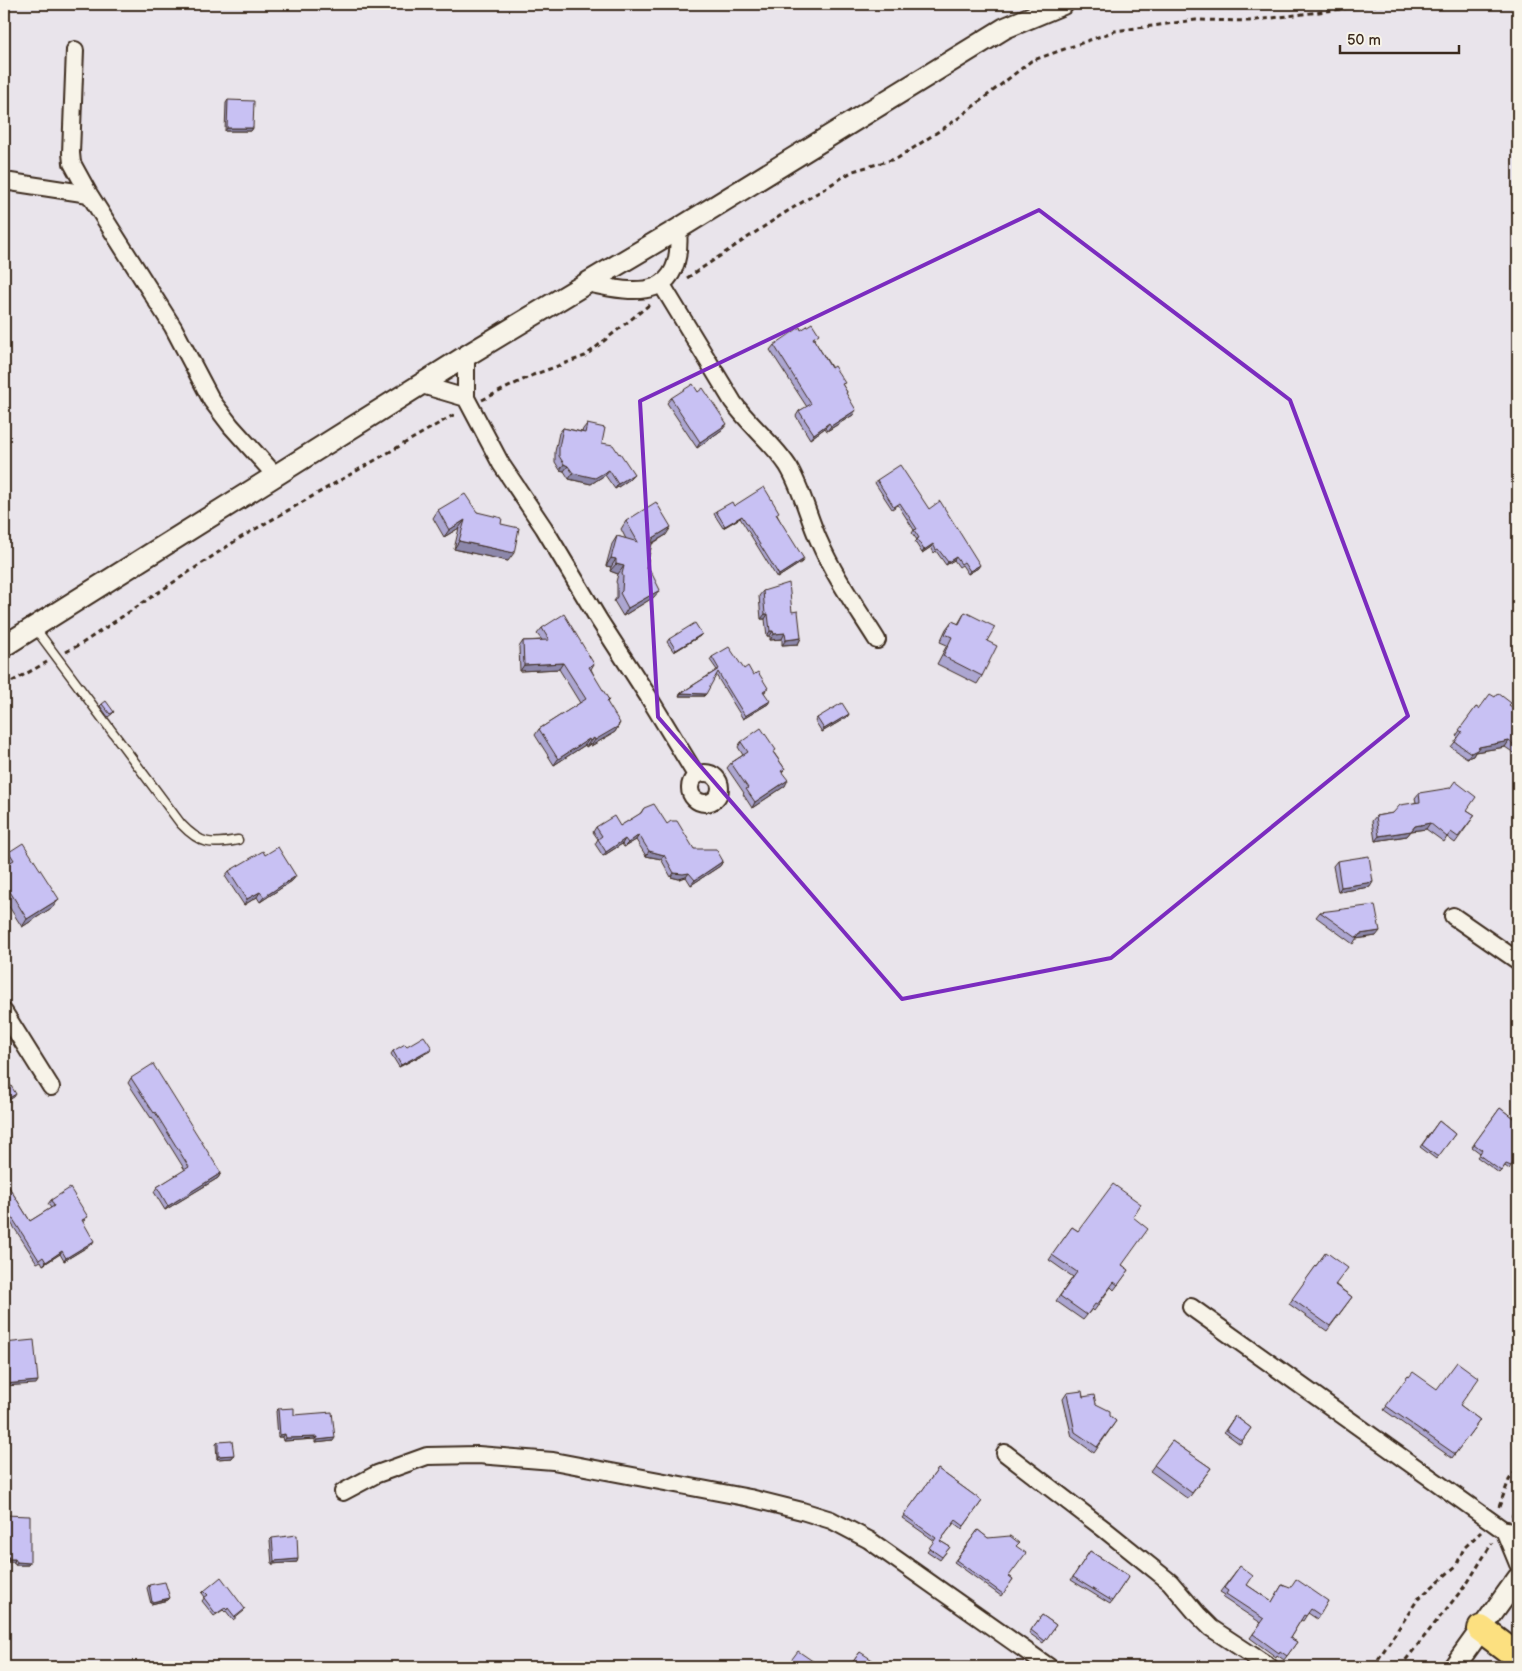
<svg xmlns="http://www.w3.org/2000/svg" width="1522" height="1671" viewBox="0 0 1522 1671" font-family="'Balsamiq Sans',sans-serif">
<rect width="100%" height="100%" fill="#e9e4eb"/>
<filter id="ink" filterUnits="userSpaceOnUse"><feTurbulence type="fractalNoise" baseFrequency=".02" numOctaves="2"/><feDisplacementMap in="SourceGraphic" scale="10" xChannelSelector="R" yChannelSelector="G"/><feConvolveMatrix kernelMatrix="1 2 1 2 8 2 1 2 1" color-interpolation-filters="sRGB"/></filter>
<g filter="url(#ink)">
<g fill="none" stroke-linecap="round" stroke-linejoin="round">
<g stroke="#3b2a1e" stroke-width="11">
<path id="service" d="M35,628L181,824C201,845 211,845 238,840"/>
</g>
<g stroke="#3b2a1e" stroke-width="20">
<path id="minor" d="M75,50L71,153L72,163L89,194L173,327L212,401L231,426L276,476
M4,181L89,194
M587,283C639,295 684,300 678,229
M662,285L733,402C750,426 773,443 788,466C802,489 808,517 819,541C834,576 857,608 877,640
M466,356V398L501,464L544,528L599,620L648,696L696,775
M422,385L466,398
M690 788a15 15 0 1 1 30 0a15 15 0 1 1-30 0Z
M1453,916L1518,961
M4,1012L51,1087
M1191,1307L1502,1529L1518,1532
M1005,1453L1104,1529L1170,1582L1198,1615L1211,1628L1270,1667
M343,1492L377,1474L427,1456L478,1455L553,1461L750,1498L802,1511L831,1520L869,1540L1049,1667
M1504,1530L1518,1564"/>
</g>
<g stroke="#3b2a1e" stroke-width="24">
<path id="tertiary" d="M4,646L466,356L587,283L678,229L1005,28L1063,4
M1454,1667L1518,1578"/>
</g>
<g stroke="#3b2a1e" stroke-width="30">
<path id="trunk" d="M1481,1629L1518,1657"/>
</g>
<path stroke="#3b2a1e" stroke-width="3" stroke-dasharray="5 4" stroke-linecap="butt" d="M687,278L783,214L853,171L898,158L956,120L1031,61L1115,31L1196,20L1249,21L1373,5L1402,4
M482,400L533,375L585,356L649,305
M66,652L81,644L240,538L457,413
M4,686L47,662
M1499,1507L1509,1480L1518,1468
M1512,1516L1518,1507
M1373,1667L1418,1599L1456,1566L1464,1548L1481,1532
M1400,1667L1468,1582L1492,1543"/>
<use href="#service" stroke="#f7f3e8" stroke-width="8"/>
<use href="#minor" stroke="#f7f3e8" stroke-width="16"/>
<use href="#tertiary" stroke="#f7f3e8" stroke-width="20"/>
<use href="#trunk" stroke="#fce080" stroke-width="26"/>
</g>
<path fill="#aca6d1" stroke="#3b2a1e" d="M228,100L253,128L251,131H225L226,103Z
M801,330L816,339L814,340L847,392L846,394L853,415L827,431L825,428L810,439L796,416L799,411L807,407L770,350L774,345Z
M671,398L723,429L697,448L667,403Z
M587,424L602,443L634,474L630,479L615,489L605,475L591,484L569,479L564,471L560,470L555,462V452L559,433L563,428L582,432L583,429Z
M877,480L929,509L978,568L968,574L962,565L959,567L954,560L946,565L936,551L934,553L931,547L922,553L915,542L917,540L912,533L914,530L898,505L892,509L875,483Z
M734,506L778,515H777L802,562L777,578L740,518L723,528L714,514L716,511Z
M438,510L477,512L501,524L508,561L454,549L459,528L444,537L433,518Z
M626,521L666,535L652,544L646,569L654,597L623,616L614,601L617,597V584L616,582L618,574L610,571L611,567L606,566L612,544L617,536L626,539L621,529Z
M763,591L792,612L801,638L798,644L782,645V639L770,640V636H767L765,619H761L759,596Z
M965,612L987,641L982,676L977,684L937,664L947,645L940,642L946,629L952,621L958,624Z
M542,628L594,664L591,669L618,726L615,732L591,746L590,744L586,747L585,745L554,765L535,735L539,729L580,703L559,669L520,671L519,647L523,641L542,640L537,634Z
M700,636L674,652L667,642L669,639Z
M712,657L744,669L753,675L766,691L764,692L768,704L743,719L716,675L704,696H679L681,693L717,670L710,660Z
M102,704L114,712L112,714L108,717L100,706Z
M1509,705L1518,719V753L1517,755L1505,747L1475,752L1473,756L1467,758L1451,747L1458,738L1456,736L1476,707L1479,709Z
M849,714L847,717L822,732L815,721L817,718Z
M741,742L774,753L785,769L782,772L785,786L752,808L743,794L744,793L727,768L731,763L743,755L738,747Z
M1419,793L1467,810L1475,815L1455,843L1447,837L1444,842L1426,829L1411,831L1407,836L1375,841L1372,821L1376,816L1393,813L1416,802L1415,798Z
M644,808L667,824L694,849L723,861L720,866L691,885L686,877L679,879L671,877L661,859L646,856L636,840L624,847L622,844L603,856L595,844L598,839L593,832L596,827L620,826L640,814Z
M9,852L53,907L22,927L4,899V866L6,864L4,859Z
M1337,861L1370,887L1338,892L1333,866Z
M229,871L296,876L292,881L260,902L257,897L244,905L225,876Z
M1320,912L1376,936L1356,939L1353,944L1316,917Z
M393,1051H430L399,1067L391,1054Z
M131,1078L221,1173L218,1178L165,1210L154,1192L157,1187L185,1170L152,1117L151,1118L128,1083Z
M1500,1108L1517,1121L1518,1156L1509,1169L1505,1166L1499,1173L1477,1157L1480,1153L1472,1147Z
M1439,1121L1455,1134L1436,1159L1420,1147Z
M4,1179L30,1221L51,1208L48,1204L51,1200L85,1220L82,1222L92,1244L64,1261L60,1254L43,1265L41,1261L37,1263L4,1212Z
M1133,1217L1122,1265L1129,1270L1114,1290L1111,1287L1094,1311L1092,1309L1083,1320L1056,1301L1073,1277L1049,1260L1072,1227L1078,1231Z
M1326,1252L1336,1285L1352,1297L1327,1331L1289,1304Z
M1408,1376L1460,1405L1480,1420L1452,1458L1384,1410Z
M1067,1393L1083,1397L1096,1404L1110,1416L1116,1421L1094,1453L1072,1437L1063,1399Z
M278,1409L294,1415L333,1441L315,1443V1439L284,1441L283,1437H278L276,1411Z
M1235,1416L1251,1428L1240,1444L1224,1432Z
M1172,1441L1211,1468L1188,1499L1150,1471Z
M218,1442L234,1455L232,1458L217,1459L216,1444Z
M938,1469L982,1501L962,1529L954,1523L940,1541L950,1547L940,1560L927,1551L935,1541L902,1518Z
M4,1515L28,1565H15L14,1562H7Z
M978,1530L988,1538L1016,1546L1009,1576L1013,1579L1001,1596L954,1562Z
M272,1538L297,1562L272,1564L270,1540Z
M1090,1551L1129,1576L1110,1604L1071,1580Z
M1240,1566L1247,1585L1272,1602L1282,1585L1289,1588L1328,1601L1317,1619L1308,1613L1303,1621L1301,1620L1290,1638L1297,1642L1284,1660L1277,1655L1276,1657L1250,1638L1261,1623L1223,1598L1225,1595L1220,1592Z
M149,1585L168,1600L151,1604L147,1588Z
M204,1591L244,1611L233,1620L226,1611L225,1612L223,1610L214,1616L202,1601L205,1597L202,1593Z
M1042,1615L1056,1625L1043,1643L1029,1633Z
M860,1652L869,1667H852L850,1666Z"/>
<path fill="#8c87aa" stroke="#3b2a1e" d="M227,128H253L251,131H225Z
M856,410L853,415L827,431L831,426Z
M829,423L825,428L810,439L814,434Z
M727,424L723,429L697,448L700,442Z
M564,464L568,466L564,471L560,470Z
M609,470L605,475L591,484L569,479L573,473Z
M634,474L630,479L615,489L618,484Z
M742,516L740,518L723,528L725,526Z
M465,520L459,528L444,537L449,530Z
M671,527L666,535L647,546L653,538Z
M459,541L514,553L508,561L454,549Z
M933,544L931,547L922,553L924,550Z
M956,557L954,560L946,565L948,562Z
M611,558L616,559L611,567L606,566Z
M804,559L802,562L777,578L779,575Z
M616,564L624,566L618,574L610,571Z
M980,565L978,568L968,574L970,571Z
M660,590L654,597L623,616L628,608Z
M765,614H768L765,619H761Z
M770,631H773L770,636H767Z
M785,633L782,639L770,640L774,634Z
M702,634L700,636L674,652L676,650Z
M801,638L798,644L782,645L786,640Z
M563,663L559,669L520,671L524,665Z
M681,693L706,694L704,696H679Z
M770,701L768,704L743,719L745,716Z
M849,714L847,717L822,732L824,729Z
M620,723L615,732L591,746L595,740Z
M594,738L590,744L586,747L590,741Z
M589,739L585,745L554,765L558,759Z
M1509,741L1505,747L1475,752L1473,756L1467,758L1471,753L1479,747Z
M788,780L785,786L752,808L755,802Z
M1430,823L1426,829L1411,831L1415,826Z
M1411,831L1407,836L1375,841L1379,836Z
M639,835L636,840L624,847L628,843Z
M625,839L622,844L603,856L606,852Z
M649,851L664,855L661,859L646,856Z
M723,861L720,866L691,885L695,880Z
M674,873H689L686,877L679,879L671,877Z
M296,876L292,881L260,902L264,897Z
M1373,882L1370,887L1338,892L1341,887Z
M260,892L257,897L244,905L247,899Z
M59,899L53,907L22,927L27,919Z
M1380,931L1376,936L1356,939L1360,934Z
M432,1048L430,1051L399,1067L401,1065Z
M16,1094L14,1097L4,1103V1101Z
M221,1173L218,1178L165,1210L168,1206Z
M94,1241L92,1244L64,1261L66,1258Z
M62,1251L60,1254L43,1265L46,1262Z
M38,1381L36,1384L4,1386V1384Z
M285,1434L283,1437H278L280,1435Z
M317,1437L315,1439L284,1441L286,1438Z
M335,1438L333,1441L315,1443L317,1440Z
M234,1455L232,1458L217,1459L218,1456Z
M4,1557H9L7,1560H4Z
M9,1559H15L14,1562H7Z
M298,1559L297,1562L272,1564L274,1561Z
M17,1562L30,1563L28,1565H15Z
M170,1598L168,1600L151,1604L152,1602Z"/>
<path fill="#c8c1f3" stroke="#3b2a1e" d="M228,100L254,101L253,128H227Z
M812,323L819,334L813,338L831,368L834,366L845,383L842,384L847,392L846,393L856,410L831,426L829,423L814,434L799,411L811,404L774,345L800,327L801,330Z
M693,384L698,392L703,388L727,424L700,442L671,398Z
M587,424L605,428L602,443L613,445L619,454L620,453L634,474L618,484L609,470L595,478L573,473L568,466L564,464L559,456V447L563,428L585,433Z
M900,465L929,509L940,501L980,565L970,571L964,562L961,564L956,557L948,562L938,549L936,550L933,544L924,550L917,539L919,538L914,530L917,529L900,503L894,507L877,480Z
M764,487L779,512L776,514L804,559L779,575L742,516L725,526L716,511L732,502L734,506Z
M465,494L477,512L502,518L501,524L519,528L514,553L459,541L465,520L449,530L438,510Z
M656,502L671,527L653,538L646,569L650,570L660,590L628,608L620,593L622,591L623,576L622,574L624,566L616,564V559L611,558L617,536L638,542L626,521Z
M789,583L792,612L798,611L801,638L786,640L785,633L774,634L773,631H770L768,614H765L763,591Z
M965,612L995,627L987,641L997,646L982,676L943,656L952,637L945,634L952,621L959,624Z
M564,614L594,664L589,667L609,700L607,702L620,723L618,725L619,726L595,740L594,738L590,741L589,739L558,759L539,729L586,699L563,663L524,665L523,641L549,640L542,628Z
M695,623L702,634L676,650L669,639Z
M729,647L744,669L748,666L753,675L758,672L768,688L763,691L770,701L745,716L718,672L706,694L681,693L719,669L712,657Z
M1498,693L1511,703L1509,705L1518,711V748L1509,741L1479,747L1477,750L1471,753L1455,742L1462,732L1459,730L1476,707L1479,709L1490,694L1495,697Z
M106,701L114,712L110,714L102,704Z
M842,703L849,714L824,729L817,718Z
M761,728L776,750L773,752L785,769L781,771L788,780L755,802L746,789L748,788L731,763L748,752L741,742Z
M1455,781L1476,797L1467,810L1475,815L1458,837L1451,832L1447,837L1430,823L1415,826L1411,831L1379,836L1376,816L1393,813L1400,805L1420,802L1419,793L1450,788Z
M654,804L667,824L671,821H677L694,849H716L723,861L695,880L689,873L683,874L674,873L664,855L649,851L639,835L628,843L625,839L606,852L598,839L602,836L596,827L614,816L620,826L641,813L644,808Z
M23,843L59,899L27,919L4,882V866L14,860L9,852Z
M278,847L296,876L264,897L260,892L247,899L229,871L263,851L265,855Z
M1369,856L1373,882L1341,887L1337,861Z
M1375,905L1380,931L1360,934L1357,938L1320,912Z
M424,1036L432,1048L401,1065L393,1051L405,1044L407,1046Z
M153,1064L221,1173L168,1206L157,1187L189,1167L155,1112L154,1113L131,1078Z
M4,1076H5L16,1094L4,1101Z
M1500,1108L1517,1121L1518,1120V1156L1511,1166L1506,1164L1501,1171L1479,1155L1482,1150L1474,1144Z
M1439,1121L1455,1134L1438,1157L1422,1145Z
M4,1179L30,1221L54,1206L51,1200L70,1188L88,1217L82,1220L94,1241L66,1258L62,1251L46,1262L43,1257L39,1260L4,1205Z
M1113,1184L1141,1204L1133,1217L1148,1229L1122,1265L1129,1270L1118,1285L1114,1282L1097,1305L1095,1304L1087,1315L1060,1296L1077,1272L1052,1255L1072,1227L1078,1231Z
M1326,1252L1348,1268L1335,1285L1352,1297L1330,1326L1292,1299Z
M34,1340L38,1381L4,1384V1343Z
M1457,1362L1479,1378L1460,1405L1480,1420L1455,1454L1386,1406L1408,1376L1409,1377L1413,1372L1437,1389Z
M1082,1391L1083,1397L1094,1395L1096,1404L1110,1411V1416L1116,1421L1097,1447L1075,1432L1067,1393Z
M294,1408V1415L332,1412L335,1438L317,1440V1437L286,1438L285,1434L280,1435L278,1409Z
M1235,1416L1251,1428L1242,1441L1226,1430Z
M232,1441L234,1455L218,1456V1442Z
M1172,1441L1211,1468L1192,1493L1154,1465Z
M938,1469L982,1501L964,1526L956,1520L940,1541L950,1547L942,1557L929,1548L936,1538L904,1515Z
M4,1515L30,1516V1563L17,1562L15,1559H9V1557H4Z
M978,1530L988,1538L1010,1536L1019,1543L1016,1546L1026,1553L1009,1576L1013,1579L1003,1594L956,1560Z
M297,1535L298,1559L274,1561L272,1538Z
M1090,1551L1129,1576L1112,1601L1073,1577Z
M1240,1566L1253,1576L1247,1585L1272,1602L1282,1585L1290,1588L1296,1579L1328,1601L1320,1615L1311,1609L1306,1616L1304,1615L1290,1638L1297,1642L1287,1656L1280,1651L1279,1653L1253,1634L1264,1619L1226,1594L1228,1591L1224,1588Z
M221,1577L245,1609L235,1617L228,1608L227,1610L225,1608L216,1614L204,1598L208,1595L204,1591Z
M165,1582L170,1598L152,1602L149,1585Z
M1042,1615L1056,1625L1045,1641L1031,1630Z
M798,1651L817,1664L823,1663L829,1667H786Z
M860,1652L874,1661L869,1667H857L852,1663Z"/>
</g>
<path fill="none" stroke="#7b2cbf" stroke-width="4" stroke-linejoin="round" d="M1039,210L1290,400L1408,716L1111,958L902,999L658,717L640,401Z"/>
<rect width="1522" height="1671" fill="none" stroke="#f7f3e8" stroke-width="20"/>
<rect x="10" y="10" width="1502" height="1651" fill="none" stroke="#3b2a1e" stroke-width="2" filter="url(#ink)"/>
<path d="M1340 45v8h119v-8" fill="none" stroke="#3b2a1e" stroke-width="2.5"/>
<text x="1347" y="45" font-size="15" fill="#3b2a1e" stroke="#f7f3e8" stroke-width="4" paint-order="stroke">50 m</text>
</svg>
